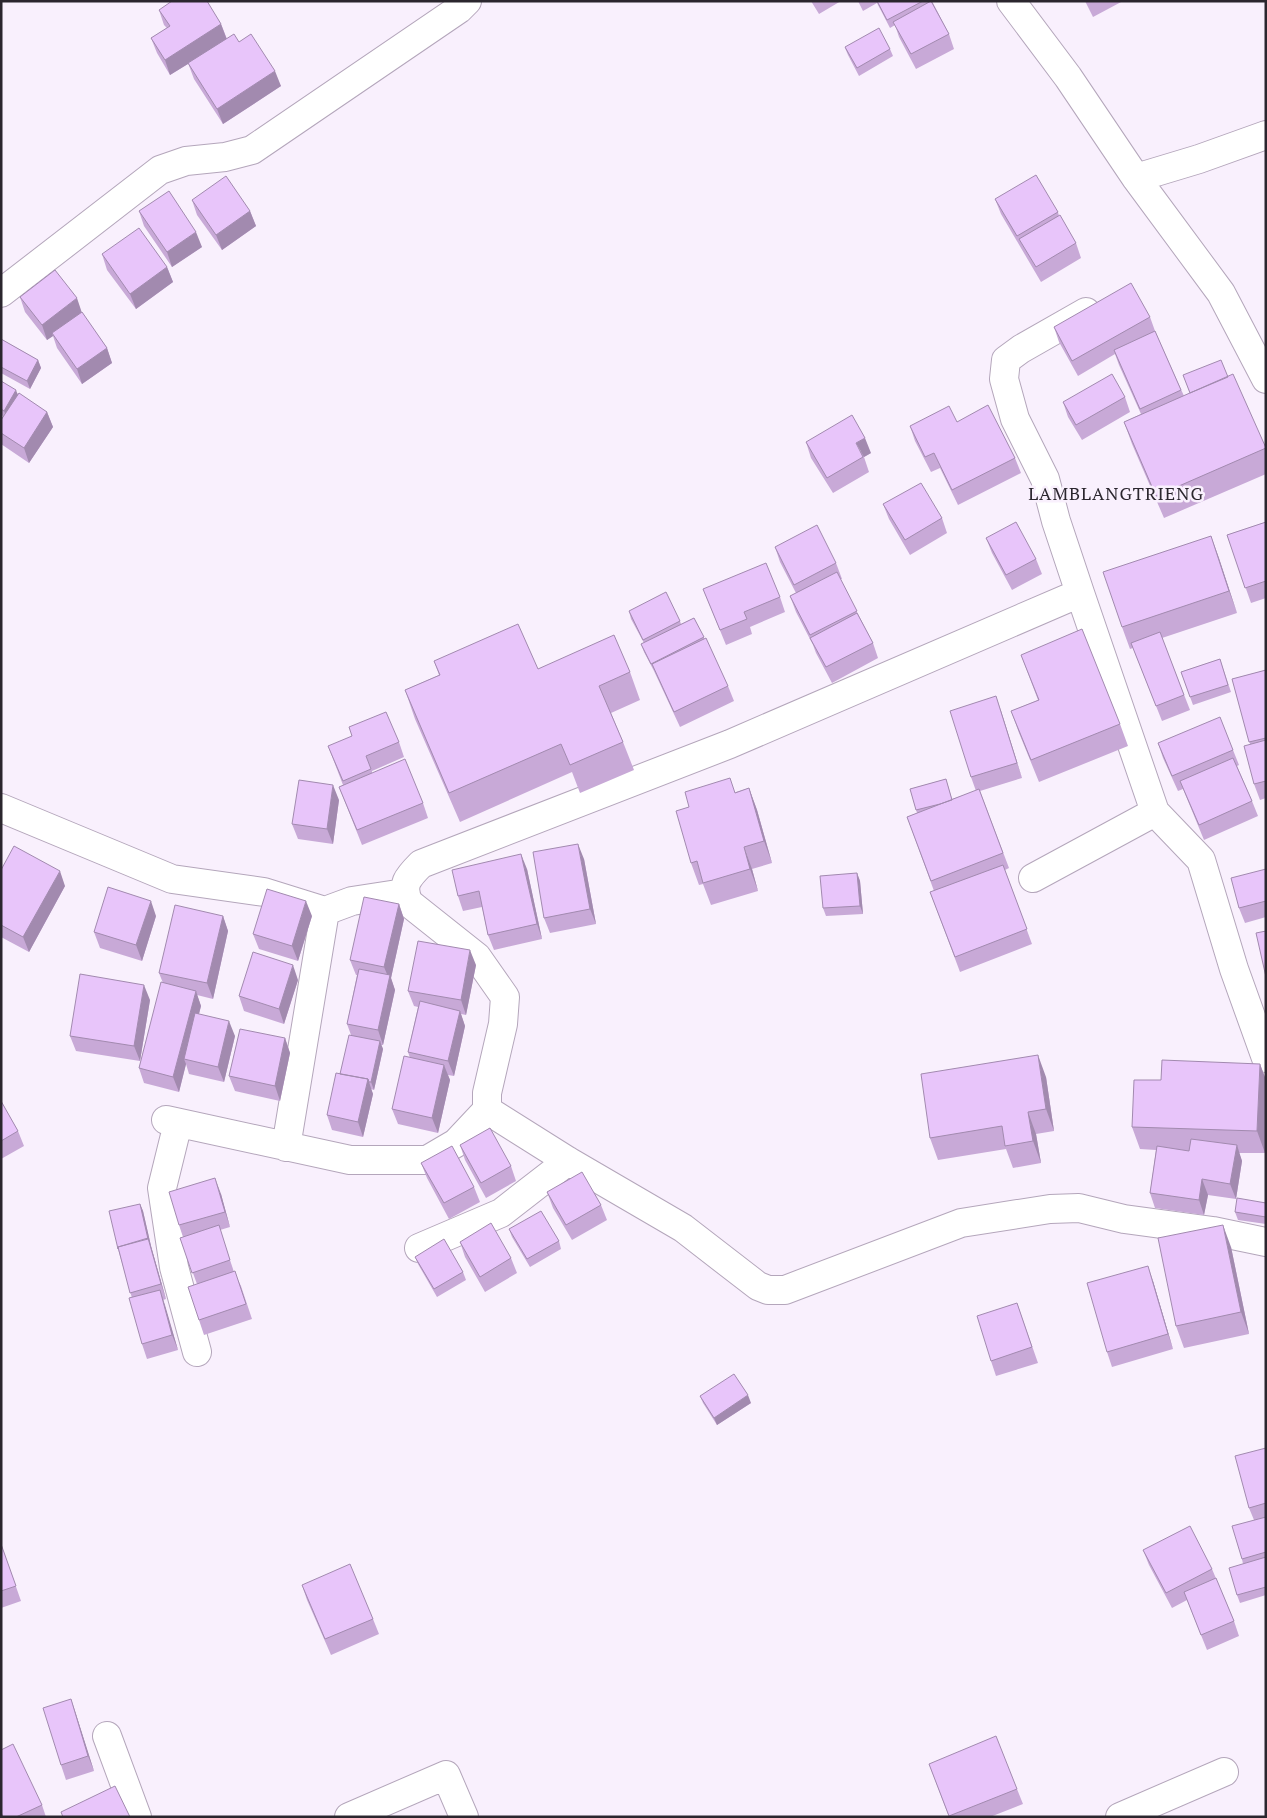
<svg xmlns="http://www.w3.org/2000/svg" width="1267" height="1818" viewBox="0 0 1267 1818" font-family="'PT Serif',serif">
<rect width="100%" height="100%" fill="#f9f0fd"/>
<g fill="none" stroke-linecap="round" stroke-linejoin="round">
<g stroke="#b4a6bb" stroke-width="30">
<path id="minor" d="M1011,1L1068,77L1136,178L1221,293L1266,379
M1136,178L1199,159L1266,135
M1,293L160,170L186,161L225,157L252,150L459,9L467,1
M1086,312L1021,349L1006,360L1004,379L1015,419L1045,479L1056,521L1080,593L1155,812L1201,860L1234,969L1266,1058
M1080,593L730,744L421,864C408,877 400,885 409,903L477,957L505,997L503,1024L487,1093V1110L568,1161L683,1228L758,1286L768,1290H785L961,1223L1050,1209L1079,1208L1124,1219L1213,1231L1266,1242
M1,808L172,879L264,892L325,911L352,901L404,893
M1033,878L1155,812
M166,1120L350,1160H427L456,1143L487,1110
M178,1123L162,1188L174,1267L197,1352
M286,1147L325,911
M419,1248L501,1213L568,1161
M107,1736L137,1817
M349,1817L446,1775L464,1817
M1120,1817L1224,1772"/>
</g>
<use href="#minor" stroke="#fff" stroke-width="28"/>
</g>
<path fill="#c8a9d7" d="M811,1H841L819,14Z
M858,1H932L949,34L954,49L916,69L899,37L895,25L890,28L877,3L863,11Z
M1085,1H1123L1093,17Z
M159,10L221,24L227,39L239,42L281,86L223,124L194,79L188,63L191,62L170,75L157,53L151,38L167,28L164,25Z
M845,48L890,49L893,56L859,76L848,55Z
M995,199L1058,212L1059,216L1076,243L1081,258L1041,282L1001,214Z
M192,200L250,211L256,226L222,250L197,215Z
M139,211L202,247L172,267L144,226Z
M102,254L167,267L173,282L136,309L107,270Z
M20,297L82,313L107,348L112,363L82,384L57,348L53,336L47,340L25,312Z
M1150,317L1155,331L1184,396L1190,393L1183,375L1228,377L1266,448V474L1164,518L1132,444L1124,422L1141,414L1119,365L1115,354L1078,376L1059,342L1054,327Z
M1,339L38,360L41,368L30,389L1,373Z
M1,381L18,394L47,412L53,427L29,463L1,444V420L3,416L1,415Z
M1125,397L1130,412L1082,440L1068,417L1063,402Z
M957,422L1015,458L1021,473L958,505L940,468L931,472L915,441L910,426Z
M806,442L871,453L864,457L869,472L833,493L811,458Z
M883,504L942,518L947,533L910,555L889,519Z
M1266,522V598L1251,603L1227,535Z
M1211,536L1237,613L1162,638L1190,710L1162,721L1133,648L1130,649L1122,627Z
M986,538L1036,559L1042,574L1012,590L992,553Z
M775,547L836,563L842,579H840L873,643L878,658L832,683L816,653L813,645L796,612L790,596L796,593L780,562Z
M703,589L780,597L785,612L750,627L752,634L726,645Z
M629,611L680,621L681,624L694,618L728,686L734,701L680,727L654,671L644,652L641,644L644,643L631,619Z
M1021,655L1120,724L1128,746L1039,782L1019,733L1011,711L1038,700Z
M1220,659L1231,692L1193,705L1181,672Z
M434,661L538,669L630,672L640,700L611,713L623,742L634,770L580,793L572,772L460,822L415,719L405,690L439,675Z
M1266,670V798L1260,800L1254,784L1250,744L1232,679Z
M1001,711L1022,778L980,791L1009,868L1005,870L1032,944L960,972L930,892L934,891L907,817L917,813L910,789L946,779L952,799L976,791L971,777Z
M399,742L404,757L372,771V773L423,803L428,818L362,845L339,787L343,785L328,746Z
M1158,743L1233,750L1239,765L1237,766L1252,801L1258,816L1204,840L1183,789L1178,791L1163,758Z
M749,788L757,810L772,863L752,869L758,891L711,905L703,884L699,885L691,863L736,792Z
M339,800L333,844L298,839L292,824Z
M584,859L596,924L550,933L544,918Z
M527,869L542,939L494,950L488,935L482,907L463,911L458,896Z
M1266,869V917L1245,923L1239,908Z
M1,870L65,886L29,952L1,937Z
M857,873L860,881L863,914L826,916L823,908Z
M399,904L404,919L391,978L395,990L383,1045H381L383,1049L374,1090L371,1089L373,1094L363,1137L332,1130L327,1115L340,1074L351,1035L347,1024L357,975H356L350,960Z
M156,916L142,961L100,948L94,932Z
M223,916L228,931L213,999L197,995L201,1006L199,1014L235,1036L224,1082L189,1074L186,1064L179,1092L144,1083L139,1068L163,983L159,973Z
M312,916L298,961L259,949L253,934Z
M476,965L466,1015L461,1014L465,1026L454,1076L448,1075L450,1080L438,1133L398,1124L392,1109L410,1058L408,1052L418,1007L414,1006L408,991Z
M298,980L284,1024L244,1011L239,996Z
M150,1000L140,1061L76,1051L70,1036Z
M285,1038L290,1053L280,1101L235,1091L229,1076Z
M1260,1064L1266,1080V1127L1265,1153H1239L1242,1161L1236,1199L1208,1195L1204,1215L1155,1208L1150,1193L1156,1150L1140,1149L1132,1127L1161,1080Z
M1046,1077L1054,1131L1036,1134L1041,1163L1013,1168L1006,1149L938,1160L930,1138Z
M1,1101L18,1131L24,1146L1,1159Z
M460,1145L511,1166L516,1181L486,1198L465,1160Z
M421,1163L474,1187L480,1202L449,1219L427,1178Z
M547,1192L601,1205L607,1220L572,1240L553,1208Z
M221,1194L230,1227L220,1230L234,1272L241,1286L252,1319L204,1335L199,1320L197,1284L180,1238L183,1237L179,1225Z
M1266,1203V1224L1238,1220L1235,1212Z
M140,1204L143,1211L151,1246L166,1299L163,1300L178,1350L147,1359L142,1344L132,1298L118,1249Z
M509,1229L559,1241L561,1249L530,1267L512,1237Z
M460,1242L511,1258L517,1273L485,1292L465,1257Z
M1231,1247L1249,1334L1184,1348L1176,1326Z
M415,1257L463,1272L466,1280L437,1297L418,1264Z
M1153,1281L1173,1349L1112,1367L1107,1352Z
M1017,1303L1038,1363L996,1376L991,1361Z
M700,1396L751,1403L717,1425L703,1403Z
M1266,1448V1595L1240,1603L1237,1595L1243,1564L1242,1559L1254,1520L1249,1508Z
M1,1544L21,1601L1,1608Z
M1143,1550L1212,1569L1234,1621L1239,1636L1207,1650L1187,1600L1172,1608L1149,1565Z
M302,1585L373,1619L379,1634L331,1655L307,1600Z
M71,1699L94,1771L66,1780L61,1765Z
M1,1750L42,1805L46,1817H2Z
M929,1764L1017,1789L1023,1804L990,1817H949Z"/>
<path fill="#a28aaf" d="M221,24L227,40L170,75L165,60Z
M275,71L281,86L223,124L217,109Z
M250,211L256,226L222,250L216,235Z
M196,232L202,247L172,267L167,252Z
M167,267L173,282L136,309L130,294Z
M77,298L82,313L52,333L53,336L47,340L42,325Z
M107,348L112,363L82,384L77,369Z
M38,360L41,368L30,389L27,381Z
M16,390L19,398L7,418L4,411Z
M47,412L53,427L29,463L24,448Z
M865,438L871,453L864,457L856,443Z
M1211,536L1219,558L1237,613L1229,591Z
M996,696L1001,711L1022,778L1017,763Z
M333,785L339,800L333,844L327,829Z
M749,788L757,810L772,863L764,841Z
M578,844L584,859L596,924L590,909Z
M744,847L752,869L758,891L750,869Z
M521,854L527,869L542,939L537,924Z
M60,871L65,886L29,952L23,937Z
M857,873L860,881L863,914L860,906Z
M151,901L156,916L142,961L136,945Z
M306,901L312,916L298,961L292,946Z
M399,904L404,919L391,978L395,990L383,1045L378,1030L389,979L384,967Z
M223,916L228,931L213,999L207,983Z
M470,950L476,965L466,1015L461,1000Z
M293,965L298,980L284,1024L279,1009Z
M144,985L150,1000L140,1061L134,1046Z
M196,991L201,1006L187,1059H184L186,1064L179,1092L173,1077Z
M460,1011L465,1026L454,1076L448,1061Z
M229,1021L235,1036L224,1082L218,1067Z
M285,1038L290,1053L280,1101L275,1086Z
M380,1041L383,1049L374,1090L371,1082Z
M1038,1055L1046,1077L1054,1131L1046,1109Z
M1260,1064L1266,1080V1127L1265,1153L1257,1131Z
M444,1065L450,1080L438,1133L432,1118Z
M368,1079L373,1094L363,1137L358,1122Z
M1028,1112L1036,1134L1041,1163L1033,1141Z
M1237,1145L1242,1161L1236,1199L1230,1184Z
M215,1178L221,1194L230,1227L225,1212Z
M1202,1179L1208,1195L1204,1215L1199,1200Z
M140,1204L143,1211L151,1246L166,1299L161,1284L149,1242Z
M1223,1225L1231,1247L1249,1334L1241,1312Z
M1148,1266L1153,1281L1173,1349L1168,1334Z
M160,1290L165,1305L178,1350L172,1335Z
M748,1395L751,1403L717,1425L714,1418Z
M71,1699L76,1714L94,1771L88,1756Z"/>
<path fill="#e8c5fa" stroke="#a28aaf" d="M172,1H207L221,24L165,60L151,38L170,26L159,10Z
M877,1H923L887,20Z
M931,1L949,34L911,54L893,22Z
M879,28L890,49L857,68L845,47Z
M234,34L239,42L251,34L275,71L217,109L188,63Z
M1036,175L1058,212L1017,236L995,199Z
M226,176L250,211L216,235L192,200Z
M169,191L196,232L167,252L139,211Z
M1060,215L1076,243L1036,267L1019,239Z
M139,228L167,267L130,294L102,254Z
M55,270L77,298L42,325L20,297Z
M1131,283L1150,317L1072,361L1054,327Z
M82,312L107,348L77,369L52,333Z
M1155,331L1181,390L1140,409L1114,350Z
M1,339L38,360L27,381L1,367Z
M1221,360L1228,377L1190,393L1183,375Z
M1112,374L1125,397L1076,425L1063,402Z
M1233,374L1266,448L1156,496L1124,422Z
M1,381L16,390L4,411L1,409Z
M19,393L47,412L24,448L1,433V420Z
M988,405L1015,458L952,490L934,453L925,457L910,426L949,406L957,422Z
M852,415L865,438L856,443L863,457L827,478L806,442Z
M921,483L942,518L905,540L883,504Z
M1016,522L1036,559L1006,575L986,538Z
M1266,522V581L1245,588L1227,535Z
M817,525L836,563L794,585L775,547Z
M1211,536L1229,591L1122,627L1103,572Z
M766,563L780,597L744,612L747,619L720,630L703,589Z
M837,572L857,611L810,635L790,596Z
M666,592L680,621L643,640L629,611Z
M857,613L873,643L826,667L810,638Z
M694,618L704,637L651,664L641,644Z
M518,624L538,669L614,635L630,672L599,686L623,742L570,765L561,744L449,793L405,690L440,675L434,661Z
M1082,629L1120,724L1031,760L1011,711L1039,700L1021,655Z
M1160,632L1184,695L1156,706L1131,643Z
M706,638L728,686L674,712L652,664Z
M1220,659L1228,685L1190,697L1181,672Z
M1266,670V738L1249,742L1232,679Z
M996,696L1017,763L971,777L950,711Z
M386,712L399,742L366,756L371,769L343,781L328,746L352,736L349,727Z
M1220,717L1233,750L1172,776L1158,743Z
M1266,740V781L1254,784L1244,746Z
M1233,758L1252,801L1199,825L1180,781Z
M405,759L423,803L357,830L339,787Z
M730,778L735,793L749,788L764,841L744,847L750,869L703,883L697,861L691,863L676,811L689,807L685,792Z
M946,779L952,800L940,804L916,810L910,789Z
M299,780L333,785L327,829L292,824Z
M979,789L1003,853L931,881L907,817Z
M578,844L590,909L544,918L533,852Z
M14,846L60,871L23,937L1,925V870Z
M521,854L537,924L488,935L479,891L458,896L452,870Z
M1003,865L1027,929L955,957L930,892Z
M1266,869V901L1239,908L1231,878Z
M857,873L860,906L823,908L820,876Z
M108,887L151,901L136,945L94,932Z
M267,889L306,901L292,946L253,934Z
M364,897L399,904L384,967L350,960Z
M175,905L223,916L207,983L159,973Z
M1266,931V977L1256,933Z
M418,941L470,950L461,1000L408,991Z
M253,952L293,965L279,1009L239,996Z
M359,969L390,975L378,1030L347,1024Z
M80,974L144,985L134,1046L70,1036Z
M161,982L196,991L173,1077L139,1068Z
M420,1001L460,1011L448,1061L408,1052Z
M195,1013L229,1021L218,1067L184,1059Z
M240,1029L285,1038L275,1086L229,1076Z
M349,1035L380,1041L371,1082H369L368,1079L340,1074Z
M1038,1055L1046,1109L1028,1112L1033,1141L1005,1146L1002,1126L930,1138L921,1074Z
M404,1056L444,1065L432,1118L392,1109Z
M1162,1060L1260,1064L1257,1131L1132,1127L1134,1080H1161Z
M336,1073L368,1079L358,1122L327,1115Z
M1,1101L18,1131L1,1141Z
M490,1128L511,1166L481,1183L460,1145Z
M1191,1139L1237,1145L1230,1184L1202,1179L1199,1200L1150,1193L1157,1146L1189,1151Z
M452,1146L474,1187L444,1203L421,1163Z
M582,1172L601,1205L566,1225L547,1192Z
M215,1178L225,1212L179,1225L169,1192Z
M1237,1198L1266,1203V1217L1235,1212Z
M140,1204L148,1239L118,1247V1249L109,1211Z
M541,1211L559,1241L527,1259L509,1229Z
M491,1223L511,1258L480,1277L460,1242Z
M219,1225L230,1260L192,1273L180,1238Z
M1223,1225L1241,1312L1176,1326L1158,1238Z
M148,1238L161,1284L130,1293L118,1247Z
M444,1239L463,1272L434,1289L415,1257Z
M1148,1266L1168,1334L1107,1352L1087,1283Z
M235,1271L246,1304L199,1320L188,1287Z
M160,1290L172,1335L142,1344L129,1298Z
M1017,1303L1032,1347L991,1361L977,1316Z
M734,1374L748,1395L714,1418L700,1396Z
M1266,1448V1503L1249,1508L1235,1456Z
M1266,1517V1552L1242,1559L1232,1526Z
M1190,1526L1212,1569L1166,1593L1143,1550Z
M1,1544L16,1586L1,1591Z
M1266,1557V1587L1237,1595L1229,1568Z
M350,1564L373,1619L325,1639L302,1585Z
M1216,1578L1234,1621L1201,1635L1184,1592Z
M71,1699L88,1756L61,1765L43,1708Z
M996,1736L1017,1789L949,1816L929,1764Z
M13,1744L42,1805L16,1817H3L1,1812V1750Z
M115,1786L130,1817H63L61,1812Z"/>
<g text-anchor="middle" stroke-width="5" stroke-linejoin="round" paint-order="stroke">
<g font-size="18" letter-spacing="1" fill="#2b262e" stroke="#f9f0fd">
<text x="1116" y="500">LAMBLANGTRIENG</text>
</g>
</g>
<rect width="1267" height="1818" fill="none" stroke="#2b262e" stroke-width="5"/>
</svg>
